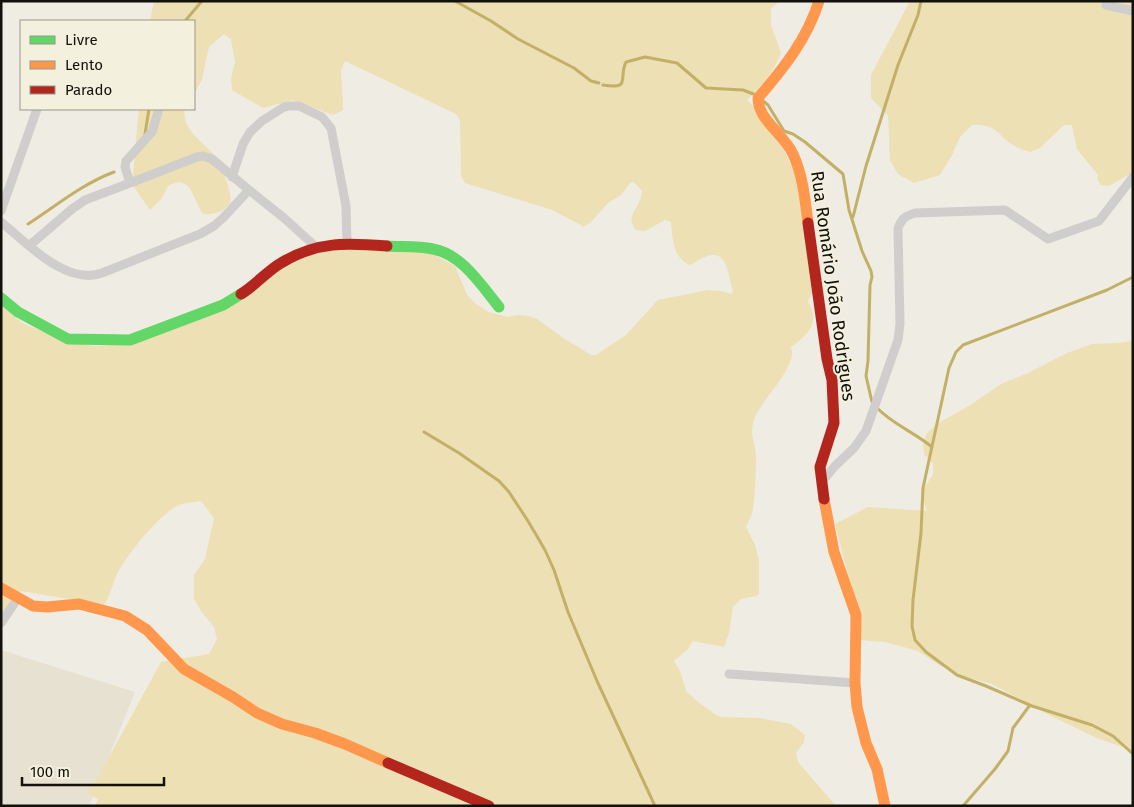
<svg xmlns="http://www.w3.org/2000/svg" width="1134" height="807" viewBox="0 0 1134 807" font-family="'Fira Sans',sans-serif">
<rect width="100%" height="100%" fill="#efece3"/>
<path fill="#e7e1d1" d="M1,650L135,692L89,806H1Z"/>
<path fill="#ece0b4" d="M154,1H780L771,8V25L781,53C772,74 763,84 747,100C768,119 793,160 799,189C806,222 808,258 812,292L808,302C821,322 808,335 791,347C799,364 762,400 755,417C748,435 756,442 756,459C756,470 755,503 752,513C751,518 748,522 746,527L755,545L759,560V594L756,596L741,599L733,607L729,633L724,647L693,641L687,650L674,661L680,671L686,691L698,702L716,715L722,717L759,718L791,724L805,735L804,742L796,753L798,762L836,806H95L98,799L86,792L97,779L161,662L209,654L217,639L214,627L201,611L194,599V575L205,559L214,518L201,501C194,502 182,503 175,507C155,520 132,549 119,570C113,581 111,594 104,605L21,591L1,618V304L22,323L49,334L93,346L133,344L226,306L279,267L327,249L427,251L455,266L467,295L476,304L488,312L508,317L517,315L529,316L537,319L565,339L591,355H596L626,335L658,300L708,290L721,291L732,294L733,290C727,275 729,247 704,257C699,259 695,263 690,265C672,257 673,239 671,222L665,220L645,231L636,230C623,215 642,208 642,191L634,182L630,183L621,195L608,203L590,223L582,227L581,225L552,210L465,183L461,176L460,120L456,114L345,61L341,70L343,110L333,115L293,100L263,108L232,90L231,79L235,62L231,39L224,34L209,47L202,79L194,95V21H150Z
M910,1H1133V172L1109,186L1101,185L1097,179L1098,175L1077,149L1072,125H1064L1040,148L1030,152C1025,150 1019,149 1015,146C995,135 1000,124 972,125L960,137L952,155L940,175L914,183L898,174L890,160L888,116L871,98V75Z
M139,109H185C180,132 210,145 219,162C223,168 233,197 230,203C224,212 213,215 203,214C193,200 191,172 168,186L162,198L150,210L132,184Z
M1133,341V752L1125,748L1097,738L1051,716L992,684L966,677L939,665L918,651L885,642L859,640L857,610L835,524L868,507L927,511L921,492L933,475V464L924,454L923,445L927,433L940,422L969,406L1001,384L1028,373L1067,353L1092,344L1117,343Z"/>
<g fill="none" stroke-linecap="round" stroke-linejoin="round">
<path stroke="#c3b067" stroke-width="3" d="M455,1L491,21L518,39L574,68L591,81L599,83
M185,21L202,1
M603,85C632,90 618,78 626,62L645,57L677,63L706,88L743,90L756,95
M762,100L768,105L784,131L793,134L805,142L843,174L849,210L862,251L871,271L872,277L870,285L868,361L866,376L872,402
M145,134L149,109
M853,217L866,166L898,65L918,15L921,1
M28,224C56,206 82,184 114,172
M1133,277L1107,290L963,345L956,352L949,368L923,488L921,533L913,600L912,626L915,640L926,652L957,675L986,686L1032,706L1092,725L1113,736L1133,754
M876,407C892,424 914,432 932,447
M424,432L459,453L499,481L509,492L528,521L545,550L554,570L568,612L597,681L655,806
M963,806L995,769L1008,751L1013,728L1030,705"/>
<path stroke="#cfcecd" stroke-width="9" d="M1106,5L1133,11
M232,177L243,144L250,132L262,121L284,107L289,106H299L322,117L331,128L346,206L347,243
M249,190L284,218L316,247
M1,211L37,109
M1,222C27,243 66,286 102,273L200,234L214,226L223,218L249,190L212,159L203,156L197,157L130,183L125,167L126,161L152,132L159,109
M30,245L72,209L85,200L130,183
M821,483L835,466L854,448L866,431L898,340L900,324L898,229C901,219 905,216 915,213L1005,210L1048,239L1099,221L1133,177
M1,623L18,598
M729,674L855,683"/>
<path stroke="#63d668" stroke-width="11" d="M387,246C402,247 418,246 433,249C462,254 482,286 499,307
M1,298L18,312L68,339L130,340L223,305L241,294"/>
<path stroke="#ff974d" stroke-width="11" d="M808,223C805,199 803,176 793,154C784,134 758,120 758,98C784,68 807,39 819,1
M824,499L834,552L856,615L855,683L857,707L866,743L877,769L885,806
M1,588L33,606L47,607L79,604L125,616L147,630L184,669L233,697L257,713L282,724L315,733L345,744L388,763"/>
<path stroke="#b3261e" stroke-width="11" d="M808,223L827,359L832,380L834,423L820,467L824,499
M241,294C256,285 267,271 281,263C317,241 347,243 387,246
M388,763L489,806"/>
</g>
<g text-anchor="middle" stroke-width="4" stroke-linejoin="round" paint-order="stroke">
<g font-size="18" fill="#12110b" stroke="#f4f0de">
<text transform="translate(833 286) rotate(82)" y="6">Rua Romário João Rodrigues</text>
</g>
</g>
<rect width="1134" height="807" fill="none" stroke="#12110b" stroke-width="5"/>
<rect x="20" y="20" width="175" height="90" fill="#f4f0de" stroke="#9a978a"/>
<rect x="30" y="36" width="25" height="8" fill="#63d668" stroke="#9a978a"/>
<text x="65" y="45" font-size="15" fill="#12110b">Livre</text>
<rect x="30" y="61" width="25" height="8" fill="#ff974d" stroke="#9a978a"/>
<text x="65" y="70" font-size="15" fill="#12110b">Lento</text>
<rect x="30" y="86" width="25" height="8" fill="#b3261e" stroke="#9a978a"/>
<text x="65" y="95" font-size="15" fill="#12110b">Parado</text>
<path d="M22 777v8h142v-8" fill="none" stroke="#12110b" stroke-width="2.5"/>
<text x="30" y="777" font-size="15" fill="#12110b" stroke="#f4f0de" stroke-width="4" paint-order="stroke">100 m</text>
</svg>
